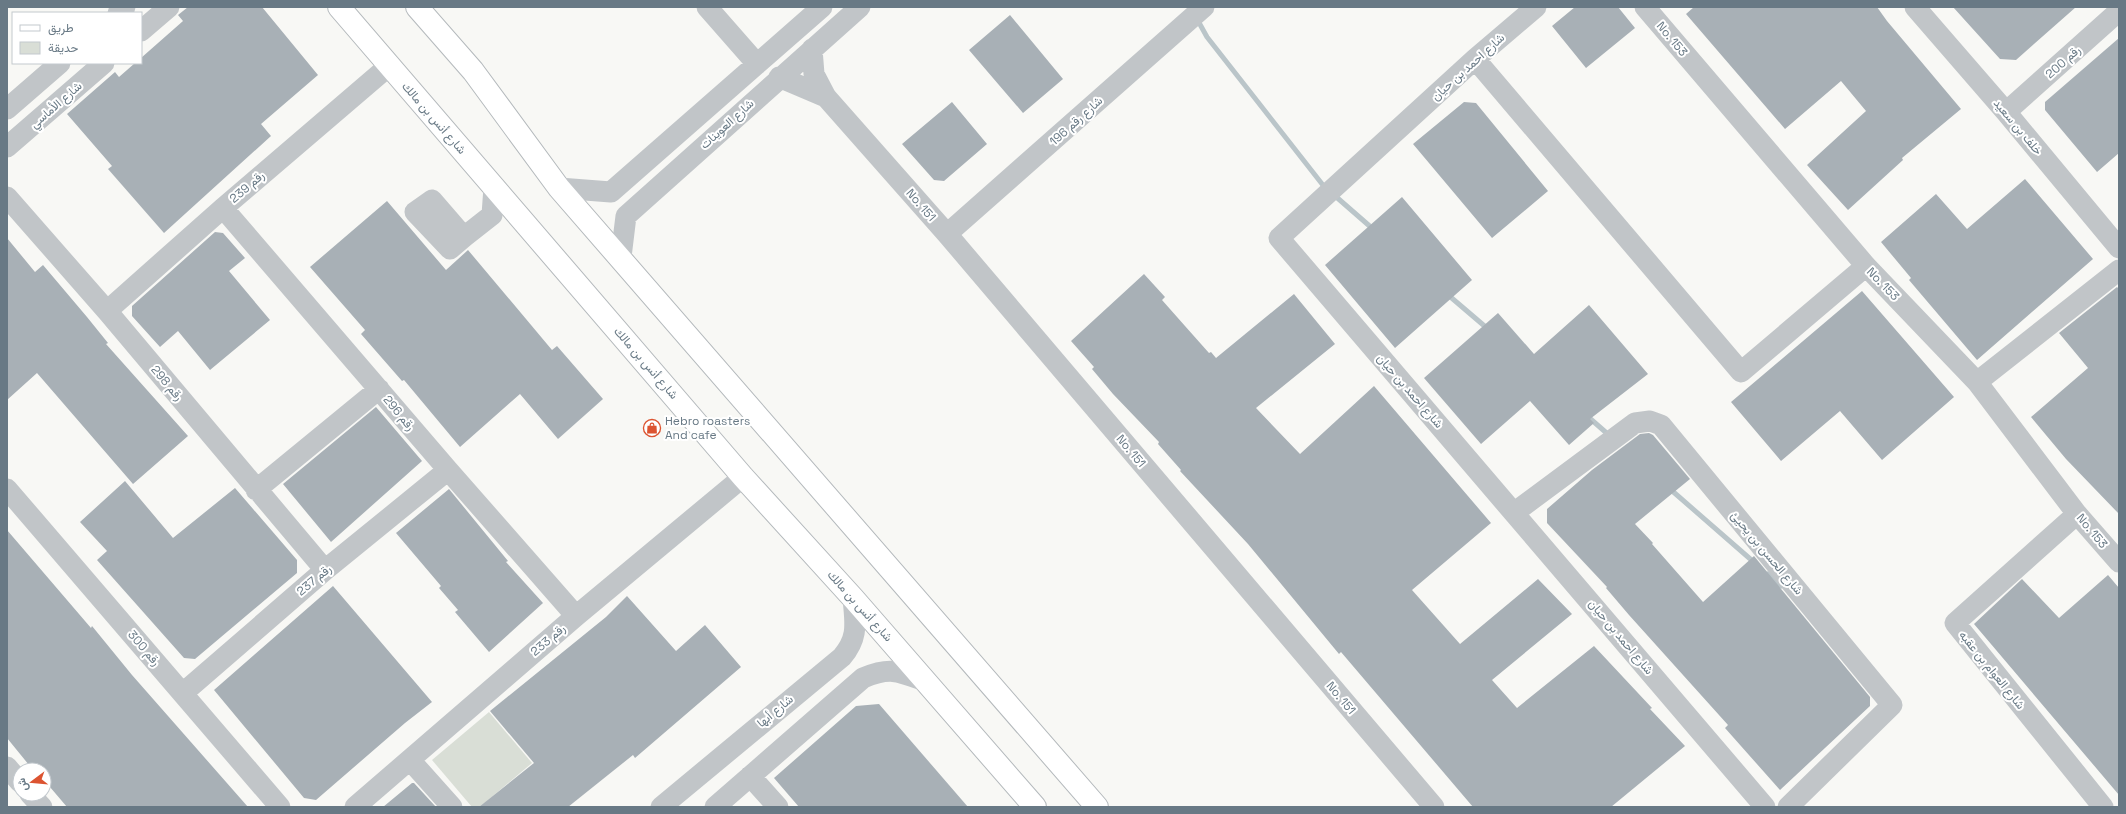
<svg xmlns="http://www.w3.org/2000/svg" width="2126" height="814" viewBox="0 0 2126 814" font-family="'Space Grotesk',Vazirmatn,sans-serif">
<rect width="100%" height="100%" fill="#f8f8f5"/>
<path fill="#d9ded6" d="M489,712L532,763L480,807H472L432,760Z"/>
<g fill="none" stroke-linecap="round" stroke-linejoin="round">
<path stroke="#bac5c9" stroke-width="5" d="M1197,19L1207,37L1326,189
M1334,195L1373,229
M1447,294L1488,329
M1586,415L1610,436
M1670,489L1756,564
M1768,574L1781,586"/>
</g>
<path fill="#a8b0b6" d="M188,7H262L318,75L261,124L271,136L164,233L108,169L112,166L67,114L115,72L119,77L135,63H141V58L183,21L178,15Z
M1575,7H1618L1635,28L1586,68L1552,26Z
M1694,7H1877L1887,21L1961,109L1902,158L1903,160L1848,210L1807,165L1866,111L1841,81L1785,129L1686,14Z
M1953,7H2076L2016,60L2000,59Z
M1010,15L1063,79L1023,113L969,50Z
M2119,38V153L2097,172L2045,110V102Z
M952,102L987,144L944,181L934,180L902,144Z
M1464,102L1476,103L1548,191L1492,238L1413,144Z
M2025,179L2093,259L1977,360L1909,280L1911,278L1881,242L1936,194L1967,229Z
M1402,197L1472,280L1395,348L1325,265Z
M387,201L446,270L468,250L552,350L557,346L603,399L558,439L520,394L460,447L404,380L402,381L361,334L365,330L310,267Z
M215,232L223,233L245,258L229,271L270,320L210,370L178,331L160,347L132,316V306Z
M7,238L35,272L43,265L87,317L108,343L106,344L188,436L133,484L37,373L7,400Z
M1144,274L1165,297L1162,300L1185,326L1209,353L1211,352L1216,358L1294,294L1335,344L1256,408L1300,454L1374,386L1491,523L1412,590L1460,644L1538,579L1572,614L1492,680L1517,708L1594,646L1652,708L1650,709L1685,746L1611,807H1473L1341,652L1339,654L1248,544L1180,471L1181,470L1158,444L1159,442L1113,394L1092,369L1094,367L1071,341Z
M2117,287L2119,289V514L2066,459L2031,417L2088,368L2059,333Z
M1862,291L1954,397L1882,460L1840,411L1781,461L1731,402Z
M1589,305L1648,374L1590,419L1594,423L1569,445L1530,401L1481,444L1424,378L1498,313L1534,354Z
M376,407L422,461L331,542L283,484Z
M1649,433L1653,435L1690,479L1635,524L1653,543L1652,544L1703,602L1754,556L1870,697V706L1780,790L1725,728L1728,725L1629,615L1606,588L1607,587L1547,523V509L1592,470L1640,434Z
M125,481L173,538L235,488L297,560V573L195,659L184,658L97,560L107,551L80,522Z
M449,489L508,561L506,562L543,603L489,652L455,612L458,610L439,588L441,586L396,533Z
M7,530L91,628L92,626L132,675L248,807H67L44,780V770H35L29,765L7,738Z
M2108,575L2119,588V795L1974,624L2022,579L2059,618Z
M333,586L432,702L405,723L316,800L304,798L214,690Z
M627,596L676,651L705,625L741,667L635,758L633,755L568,807H479L534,763L490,711L606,617Z
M879,704L968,807H799L774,778L856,706Z
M412,783H414L436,807H383Z"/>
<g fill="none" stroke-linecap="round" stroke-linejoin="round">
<g stroke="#b4b9bc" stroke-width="24">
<path id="major" d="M339,7L743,477L853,598L1035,807
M417,7L473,71L559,188L1097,807"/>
</g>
<path stroke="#c1c5c8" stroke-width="21" d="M707,7L757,64
M1536,7L1475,59L1279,238L1765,807
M1645,7L1866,266L1977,382L2077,514L2119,562
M1915,7L2006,112L2119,248
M118,13L125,7
M141,31L169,7
M812,49L814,74L826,97L947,234L1434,807
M1475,59L1741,372L1866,266
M779,77L826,97
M7,109L60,63
M2006,112L2119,11
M7,147L104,63
M559,188L611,192L822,7
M7,197L107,311L325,570
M223,208L448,470L576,616
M947,234L1204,7
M464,237L450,249L415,212L432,200L464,237L492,215L494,187
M621,257L626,216L860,7
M107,311L223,208L390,65
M1977,382L2119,270
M7,489L280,807
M256,490L379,389
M1515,512L1635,423L1650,421L1661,425L1892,705L1788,807
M2077,514L1955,623L2103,807
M183,693L325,570L448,470
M410,760L452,807
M7,767L20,782
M750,776L778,807
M30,794L42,807
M355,807L576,616L743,477
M661,807L842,657C859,637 855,623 853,598
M715,807L863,678C892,666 900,672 927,682"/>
<use href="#major" stroke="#fff" stroke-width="22"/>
</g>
<defs>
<g id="shop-ring" transform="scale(0.9)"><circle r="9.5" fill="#fff" stroke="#dc5431" stroke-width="1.5"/><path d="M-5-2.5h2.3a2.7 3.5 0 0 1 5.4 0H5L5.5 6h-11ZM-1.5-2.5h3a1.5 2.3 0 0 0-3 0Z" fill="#dc5431"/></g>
</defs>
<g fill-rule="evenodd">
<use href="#shop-ring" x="652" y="428"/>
</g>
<g text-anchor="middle" stroke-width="4" stroke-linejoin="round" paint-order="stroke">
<g font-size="12" fill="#687985" stroke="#fff">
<text transform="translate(1672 39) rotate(50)" y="4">No. 153</text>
<text transform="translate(2063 62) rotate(-42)" y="4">رقم 200</text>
<text transform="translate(1468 67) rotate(-42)" y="4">شارع احمد بن حيان</text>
<text transform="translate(56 105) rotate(-41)" y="4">شارع الأماسي</text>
<text transform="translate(434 118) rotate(49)" y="4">شارع أنس بن مالك</text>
<text transform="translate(1076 121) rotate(-42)" y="4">شارع رقم 196</text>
<text transform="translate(727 124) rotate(-42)" y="4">شارع العوينات</text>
<text transform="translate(2018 127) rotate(50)" y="4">خلف بن سعيد</text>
<text transform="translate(247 187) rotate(-41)" y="4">رقم 239</text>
<text transform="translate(921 205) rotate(49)" y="4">No. 151</text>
<text transform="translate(1883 284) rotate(46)" y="4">No. 153</text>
<text transform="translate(646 363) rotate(49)" y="4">شارع أنس بن مالك</text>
<text transform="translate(167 383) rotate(50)" y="4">رقم 298</text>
<text transform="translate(1410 391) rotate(49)" y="4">شارع احمد بن حيان</text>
<text transform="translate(399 413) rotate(50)" y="4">رقم 296</text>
<text transform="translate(1131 451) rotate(50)" y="4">No. 151</text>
<text transform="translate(2092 531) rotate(50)" y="4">No. 153</text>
<text transform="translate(1767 553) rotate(50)" y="4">شارع الحسن بن يحيئ</text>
<text transform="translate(314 580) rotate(-40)" y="4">رقم 237</text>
<text transform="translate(860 606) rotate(48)" y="4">شارع أنس بن مالك</text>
<text transform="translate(1621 637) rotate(50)" y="4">شارع احمد بن حيان</text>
<text transform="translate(548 640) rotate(-41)" y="4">رقم 233</text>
<text transform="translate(144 648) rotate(49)" y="4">رقم 300</text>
<text transform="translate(1992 670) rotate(51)" y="4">شارع العوام بن عقبه</text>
<text transform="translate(1341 698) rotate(50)" y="4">No. 151</text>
<text transform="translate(775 711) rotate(-40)" y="4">شارع أبها</text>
</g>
<g font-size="12" fill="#687985" stroke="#fff" text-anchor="start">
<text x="665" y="425">Hebro roasters<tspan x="665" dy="14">And cafe</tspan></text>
</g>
</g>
<rect width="2126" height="814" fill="none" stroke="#687985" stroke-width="16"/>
<rect x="12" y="12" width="130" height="52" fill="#ffffff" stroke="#c3c9ce"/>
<rect x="20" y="25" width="20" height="6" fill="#ffffff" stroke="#c3c9ce"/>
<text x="48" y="32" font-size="12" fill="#687985">طريق</text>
<rect x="20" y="42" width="20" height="12" fill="#d9ded6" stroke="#c3c9ce"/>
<text x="48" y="52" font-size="12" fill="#687985">حديقة</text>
<g transform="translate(32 782) rotate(254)"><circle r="19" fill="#ffffff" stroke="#c3c9ce"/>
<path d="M0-3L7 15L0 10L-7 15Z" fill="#dc5431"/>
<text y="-6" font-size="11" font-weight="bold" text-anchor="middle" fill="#687985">ش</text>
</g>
</svg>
